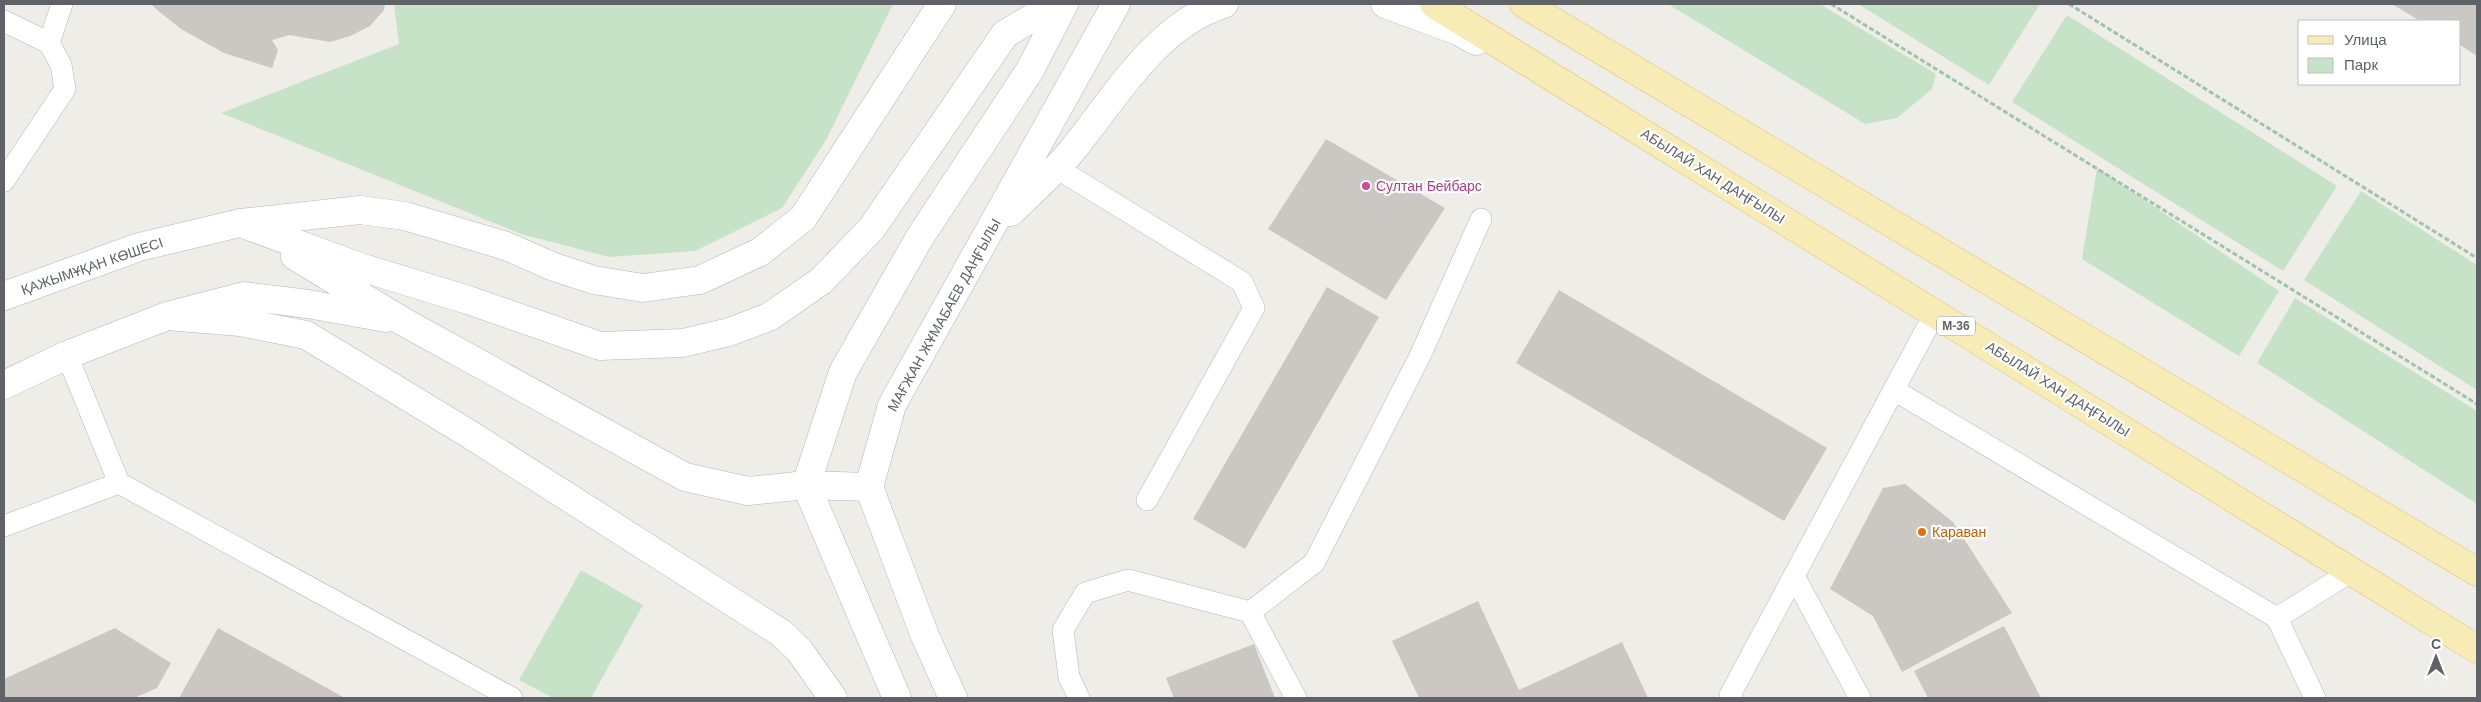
<svg xmlns="http://www.w3.org/2000/svg" width="2481" height="702" viewBox="0 0 2481 702" font-family="Arial,sans-serif">
<rect width="100%" height="100%" fill="#efede7"/>
<path fill="#c7e3c7" d="M394,4H893L826,140L782,208L695,251L609,257L521,234L221,113L399,44Z
M1668,4H1820L1936,74L1932,89L1897,118L1865,124Z
M1858,4H2040L1989,85Z
M2067,15L2337,186L2283,271L2012,102Z
M2097,168L2279,291L2239,356L2082,259Z
M2361,191L2477,265V390L2304,280Z
M2295,298L2477,411V504L2257,363Z
M581,570L643,605L591,698H553L519,680Z"/>
<path fill="#cbc8c4" d="M150,4H385L384,10L370,26L350,36L330,42L289,35L272,40L278,50L272,68L224,53L181,29Z
M2392,4H2477V56L2460,45V21H2420Z
M1326,139L1445,208L1386,300L1268,229Z
M1327,287L1379,317L1245,549L1193,519Z
M1559,290L1827,448L1784,521L1516,363Z
M1905,484L1953,522L2012,613L1902,672L1873,616L1830,589L1883,488Z
M1478,601L1519,690L1622,642L1648,698H1419L1392,641Z
M2004,626L2041,698H1928L1914,671Z
M115,628L171,663L157,688L134,698H4V679Z
M218,628L345,698H179Z
M1254,644L1275,698H1174L1166,678Z"/>
<g fill="none" stroke-linecap="round" stroke-linejoin="round">
<g stroke="#b4b7ba" stroke-width="22">
<path id="lane" d="M4,21L49,43
M1055,167L1242,282L1254,308L1147,500
M4,181L65,89L61,65L49,43L62,4
M1894,390L2277,618L2352,571
M119,483L512,698
M4,526L119,483L67,355
M1794,576L1860,698
M1250,612L1314,563L1420,356L1481,219
M2277,618L2315,698
M1079,698L1069,677L1063,630L1085,593L1128,580L1250,612L1296,698
M1732,698L1730,695L1935,313"/>
</g>
<g stroke="#b3b6ba" stroke-width="29">
<path id="secondary" d="M1385,4L1458,31L1476,41
M1011,212C1030,193 1052,174 1070,153C1114,100 1154,26 1224,4
M246,225L360,267L468,300L600,346L683,343L729,332L769,317L821,281L872,228L1005,34L1056,4
M295,256L402,321L685,477L748,491L806,485L869,487
M4,296L139,247L240,223L360,210L405,216L506,246L554,267L594,280L643,288L700,280L760,252L803,218L942,4
M167,316L240,322L306,335L466,432L781,633L799,650L833,698
M4,385L67,355L167,316L244,296L308,304L386,318
M806,485L843,372L920,237L1030,70L1064,4
M806,485L897,698
M953,698L925,636L869,487L892,405L1116,4"/>
</g>
<g stroke="#e3c16c" stroke-width="29">
<path id="primary" d="M1434,4L2477,649
M1524,4L2477,572"/>
</g>
<path stroke="#a0c4ab" stroke-width="3" stroke-dasharray="5 2.5" stroke-linecap="butt" d="M1831,4L2477,404
M2069,4L2477,258"/>
<use href="#lane" stroke="#fff" stroke-width="21"/>
<use href="#secondary" stroke="#fff" stroke-width="28"/>
<use href="#primary" stroke="#f7ecb5" stroke-width="28"/>
</g>
<circle fill="#d1479c" stroke="#fff" stroke-width="2" cx="1366" cy="186" r="5"/>
<circle fill="#e8710a" stroke="#fff" stroke-width="2" cx="1922" cy="532" r="5"/>
<g text-anchor="middle" stroke-width="4.5" stroke-linejoin="round" paint-order="stroke">
<rect fill="#fff" stroke="#8f9194" stroke-width="1" x="1937" y="316.5" width="38" height="19" rx="4"/>
<g font-size="12" font-weight="bold" fill="#5f6266">
<text x="1956" y="330">M-36</text>
</g>
<g font-size="14" fill="#5f6266" stroke="#fff">
<text transform="translate(1713 176) rotate(32)" y="5">АБЫЛАЙ ХАН ДАҢҒЫЛЫ</text>
<text transform="translate(92 266) rotate(-19)" y="5">ҚАЖЫМҰҚАН КӨШЕСІ</text>
<text transform="translate(944 315) rotate(-61)" y="5">МАҒЖАН ЖҰМАБАЕВ ДАҢҒЫЛЫ</text>
<text transform="translate(2058 389) rotate(32)" y="5">АБЫЛАЙ ХАН ДАҢҒЫЛЫ</text>
</g>
<g font-size="14" fill="#b23c85" stroke="#fff" text-anchor="start">
<text x="1376" y="191">Султан Бейбарс</text>
</g>
<g font-size="14" fill="#c56008" stroke="#fff" text-anchor="start">
<text x="1932" y="537">Караван</text>
</g>
</g>
<rect width="2481" height="702" fill="none" stroke="#5f6266" stroke-width="10"/>
<rect x="2298" y="20" width="162" height="65" fill="#ffffff" stroke="#bfc0c2"/>
<rect x="2308" y="36" width="25" height="8" fill="#f7ecb5" stroke="#bfc0c2"/>
<text x="2344" y="45" font-size="15" fill="#5f6266">Улица</text>
<rect x="2308" y="58" width="25" height="15" fill="#c7e3c7" stroke="#bfc0c2"/>
<text x="2344" y="70" font-size="15" fill="#5f6266">Парк</text>
<g transform="translate(2436 657)" stroke="#ffffff" stroke-width="4" paint-order="stroke">
<path d="M0-4L9 19L0 12L-9 19Z" fill="#5f6266"/>
<text y="-8" font-size="14" font-weight="bold" text-anchor="middle" fill="#5f6266">С</text>
</g>
</svg>
